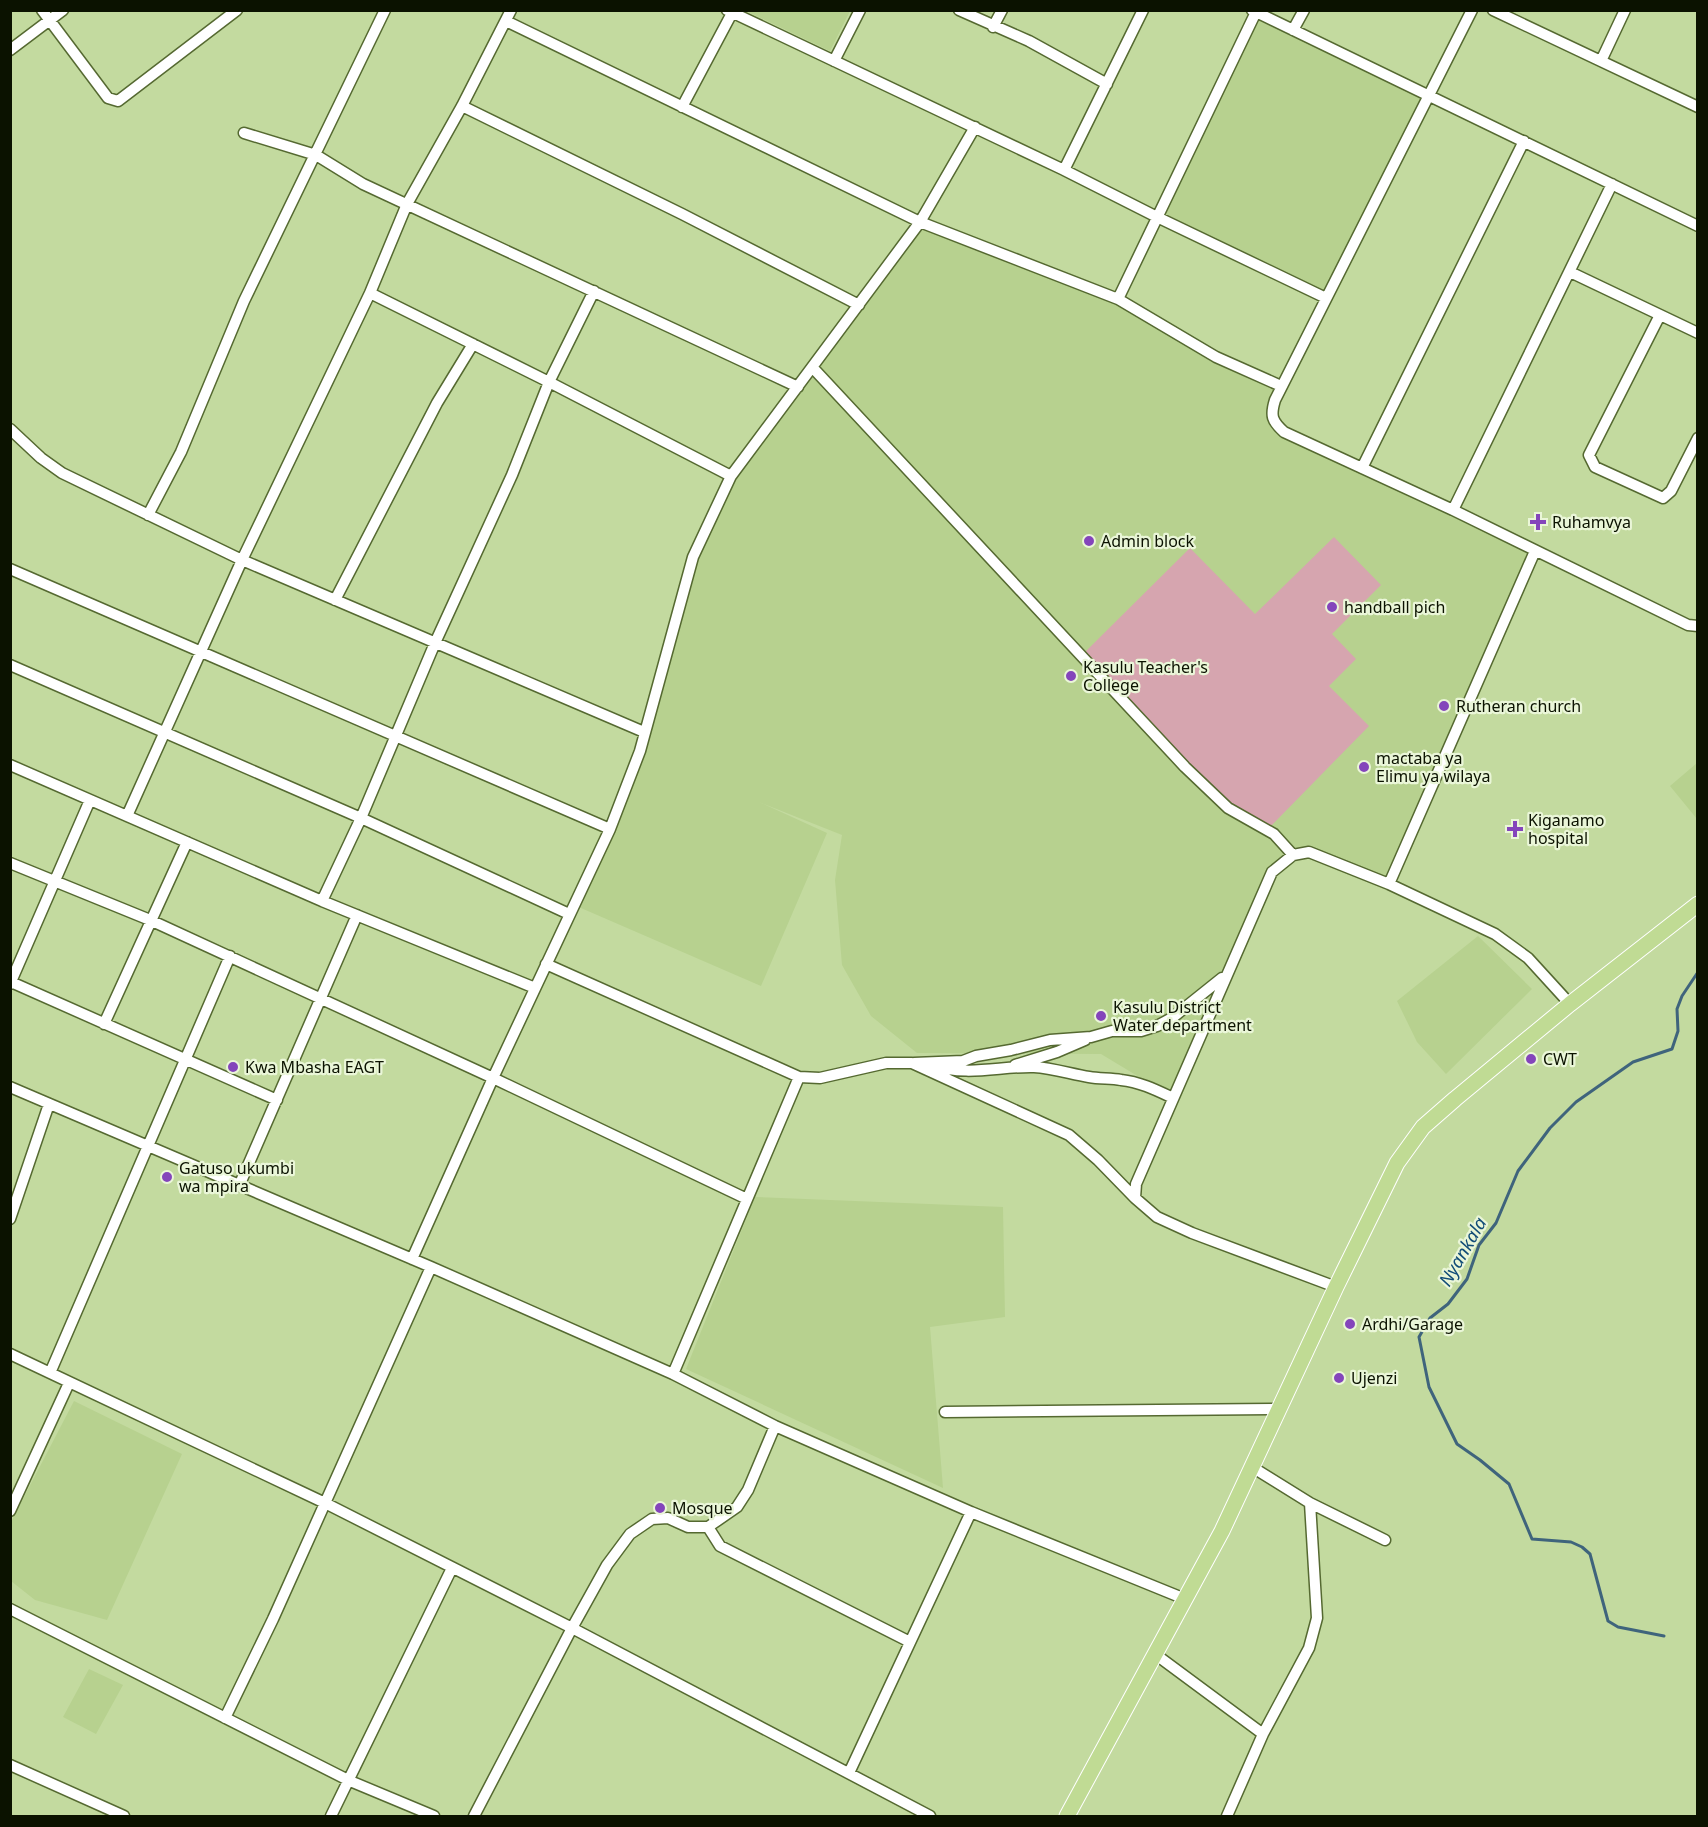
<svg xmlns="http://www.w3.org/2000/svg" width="1708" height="1827" viewBox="0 0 1708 1827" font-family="'Noto Sans',sans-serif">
<rect width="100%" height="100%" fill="#c3da9f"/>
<path fill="#b7d18f" d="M746,11H850L830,51Z
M1257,13L1426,96L1325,296L1162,217Z
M921,221L1119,299L1217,356L1282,386L1274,422L1535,551L1390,883L1309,851L1273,871L1174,1098L1101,1054L917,1053L871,1016L842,965L835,880L842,835L759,802L827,833L761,986L574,905L639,752L694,556L732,476Z
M1697,763V819L1670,786Z
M1478,936L1532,989L1446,1074L1417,1042L1397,1001Z
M755,1197L1003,1207L1005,1317L930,1327L943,1488L686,1369Z
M74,1401L182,1454L107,1620L35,1600L11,1581V1522Z
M89,1669L123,1685L96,1734L63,1717Z"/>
<path fill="#d6a5af" d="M1334,537L1381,585L1332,634L1356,659L1329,686L1369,726L1267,830L1233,811L1081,656L1190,548L1255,614Z"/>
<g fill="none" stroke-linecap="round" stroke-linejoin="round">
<path stroke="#3f647c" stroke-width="3" d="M1664,1636L1618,1627L1608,1621L1590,1554L1582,1547L1571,1542L1532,1539L1509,1484L1480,1460L1457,1444L1429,1387L1419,1337L1430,1318L1448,1304L1467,1279L1479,1245L1496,1223L1518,1171L1550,1128L1576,1102L1633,1062L1672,1049L1678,1031L1677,1009L1682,996L1698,972"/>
<g stroke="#556931" stroke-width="13">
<path id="minor" d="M42,10L108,98L118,101L237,10
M727,10L1064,170L1157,217L1326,298
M959,10L1029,41L1107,84
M1252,10L1698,226
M1472,10L1275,400C1270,416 1272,421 1284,432L1453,510L1688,625L1698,626
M1493,10L1698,107
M506,21L920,222L1118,299L1216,357L1281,386
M993,27L1002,10
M1293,30L1304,10
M10,50L63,10
M834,61L860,10
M1601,61L1625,10
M462,106L682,214L859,305
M682,107L732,13
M244,133L316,155L363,184L798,387
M1064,170L1143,10
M1570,272L1698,333
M370,293L549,382L731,476
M1118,299L1256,12
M1660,315L1589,455L1595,467L1663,498L1671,491L1698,438
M813,368L1185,767L1228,808L1274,834L1293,855
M10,429L41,458L62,473L242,560L644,732
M1362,468L1524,141
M1453,510L1612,184
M148,515L181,452L244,301L385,10
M10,569L610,829
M335,600L437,403L473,344
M10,665L361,818L569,914
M10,765L322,901L535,988
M127,816L242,560L370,293L407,204L462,106L511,10
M10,863L150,920L493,1078L747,1199
M1389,884L1535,551
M322,901L361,818L435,643L512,475L549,382L594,291
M546,964L799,1077L820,1078L886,1063H912L1069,1135L1098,1160L1135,1198
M11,982L277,1100
M10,984L90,800
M104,1024L187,842
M914,1063L963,1061L976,1056L1011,1050L1050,1040L1091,1037L1112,1031H1141L1157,1026L1172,1018L1222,978
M933,1065C967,1077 1000,1066 1034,1067C1052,1068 1071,1074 1089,1077C1100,1079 1111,1078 1121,1080C1140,1082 1156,1090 1173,1098
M1015,1065L1057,1052L1085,1040
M10,1087L431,1267L673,1374L775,1426L971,1512L1185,1599
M239,1186L357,915
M10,1219L49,1104
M412,1259L493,1078L610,829L640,751L693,557L731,476L920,222L975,127
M1336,1287L1192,1233L1157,1217L1135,1198L1136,1184L1272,872L1293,855L1309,852L1389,884L1495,934L1528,958L1570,1004
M10,1354L325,1503L572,1628L930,1816
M50,1373L230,956
M673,1374L799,1077
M945,1412L1279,1409
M1252,1467L1310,1503L1385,1540
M10,1511L69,1383
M708,1527L720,1546L910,1642
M10,1609L350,1781L434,1816
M1155,1654L1263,1734
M225,1718L273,1619L431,1267
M10,1765L124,1816
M849,1773L971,1512
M331,1816L452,1568
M474,1816L572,1628L607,1565L630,1534L652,1519L668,1518L688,1527H708L737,1507L748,1490L775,1426
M1227,1816L1263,1734L1309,1648L1317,1618L1310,1503"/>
</g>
<g stroke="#fff" stroke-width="17">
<path id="highway" d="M1067,1816L1222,1531L1336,1287L1397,1163L1423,1127L1455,1099L1570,1004L1698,904"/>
</g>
<use href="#minor" stroke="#fff" stroke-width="10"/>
<use href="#highway" stroke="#c0db94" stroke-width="15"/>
</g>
<g fill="#8445bb" stroke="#eaf6d8" stroke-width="2">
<path d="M1535 513h6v6h6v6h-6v6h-6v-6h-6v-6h6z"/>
<circle cx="1089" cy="541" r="6"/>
<circle cx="1332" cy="607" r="6"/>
<circle cx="1071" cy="676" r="6"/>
<circle cx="1444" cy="706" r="6"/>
<circle cx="1364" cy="767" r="6"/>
<path d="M1512 820h6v6h6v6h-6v6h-6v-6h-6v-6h6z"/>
<circle cx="1101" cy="1016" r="6"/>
<circle cx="1531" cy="1059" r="6"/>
<circle cx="233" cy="1067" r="6"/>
<circle cx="167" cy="1177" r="6"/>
<circle cx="1350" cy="1324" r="6"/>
<circle cx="1339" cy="1378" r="6"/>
<circle cx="660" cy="1508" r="6"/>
</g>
<g text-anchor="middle" stroke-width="4.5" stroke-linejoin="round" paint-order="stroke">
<g font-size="16" fill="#0b1200" stroke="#eaf6d8" text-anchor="start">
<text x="1552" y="528">Ruhamvya</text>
<text x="1101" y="547">Admin block</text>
<text x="1344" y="613">handball pich</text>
<text x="1083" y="673">Kasulu Teacher's<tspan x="1083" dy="18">College</tspan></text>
<text x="1456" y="712">Rutheran church</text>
<text x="1376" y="764">mactaba ya<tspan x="1376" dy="18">Elimu ya wilaya</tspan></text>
<text x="1528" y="826">Kiganamo<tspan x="1528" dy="18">hospital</tspan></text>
<text x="1113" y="1013">Kasulu District<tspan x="1113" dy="18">Water department</tspan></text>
<text x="1543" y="1065">CWT</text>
<text x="245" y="1073">Kwa Mbasha EAGT</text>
<text x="179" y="1174">Gatuso ukumbi<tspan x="179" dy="18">wa mpira</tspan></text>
<text x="1362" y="1330">Ardhi/Garage</text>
<text x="1351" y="1384">Ujenzi</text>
<text x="672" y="1514">Mosque</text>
</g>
<g font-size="18" font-style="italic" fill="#124d77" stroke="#eaf6d8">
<text transform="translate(1463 1252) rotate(-60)" y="6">Nyankala</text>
</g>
</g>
<rect width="1708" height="1827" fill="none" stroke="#0b1200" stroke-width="24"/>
</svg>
